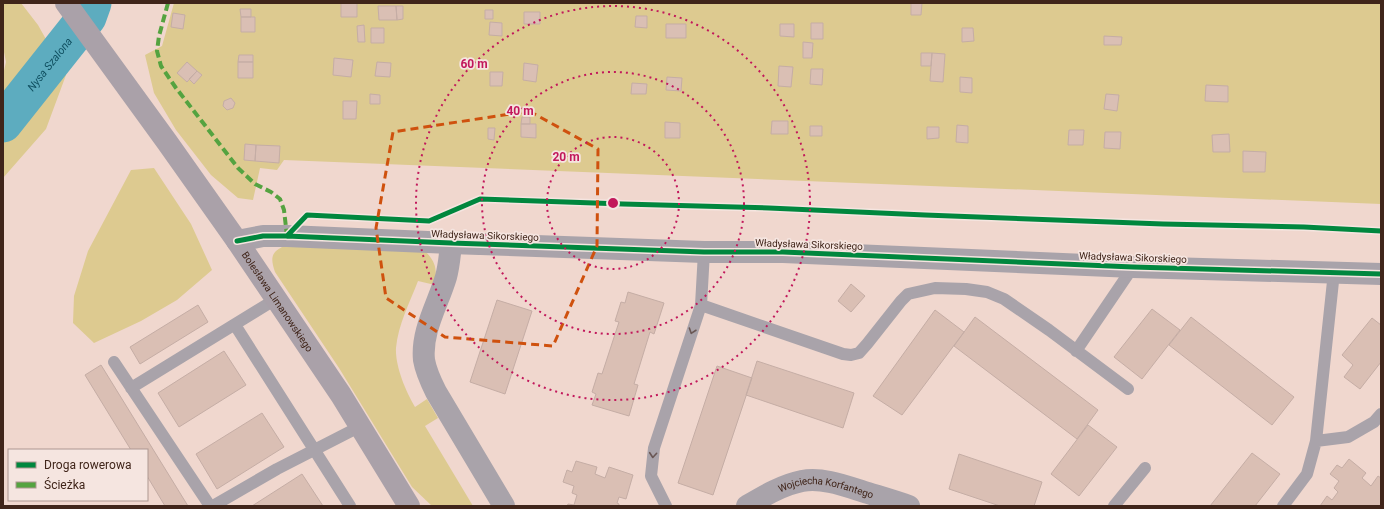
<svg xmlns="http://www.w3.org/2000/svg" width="1384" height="509" viewBox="0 0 1384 509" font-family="Roboto,sans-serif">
<rect width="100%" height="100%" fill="#f0d7ce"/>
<path fill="#ddca90" d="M3,3H21L38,25L66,75L46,129L3,178V75L6,62L3,47Z
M174,3H1381V204L284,160L277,170L260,168L253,200L238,198L211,175L176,130L154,93L145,55L162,46Z
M154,168L191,224L212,270L177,300L141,321L94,343L73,323L74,296L88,251L131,170Z
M286,245L425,251C436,262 437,269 435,285L418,281C410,302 398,325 396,348C395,366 406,392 415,407L427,399L438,418L425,426L473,506H432L412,487L339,368L275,272C270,257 271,252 286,245Z"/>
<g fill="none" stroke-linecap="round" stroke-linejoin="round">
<path stroke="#5dacbf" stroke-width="39" id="s1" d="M3,123L87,17L92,3"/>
</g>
<path fill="#dabfb4" stroke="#c5ada5" d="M341,3H357V17H341Z
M911,3H922L921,15H911Z
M378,6H396L397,20H379Z
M396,6H403V19L397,20Z
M240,9H251V17H241Z
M485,10H493V19H485Z
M524,12H540V24H524Z
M173,13L185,15L183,29L171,27Z
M636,16H647V28L635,27Z
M241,17H255V32H241Z
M490,22L502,23V36L489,35Z
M811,23H823V39H811Z
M666,24H686V38H666Z
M780,24H794V37L780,36Z
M364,25L365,42H358L357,26Z
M371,28H384V43H371Z
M962,28H973L974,41L962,42Z
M1104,36L1122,37L1121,45H1104Z
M803,42L813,43L812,58H803Z
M921,53H932L931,66H921Z
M932,53L945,54L943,82L930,81Z
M239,55H253V62H238Z
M334,58L353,60L351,77L333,75Z
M187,62L197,71L187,82L177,73Z
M238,62H253V78H238Z
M377,62L391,63L390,77L375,76Z
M524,63L538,65L536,82L523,80Z
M779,66L793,67L791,87L778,86Z
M811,69H823L822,85L810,84Z
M197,71L202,75L194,84L189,79Z
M490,72H503L502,86H490Z
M667,77L682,78L681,91L666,90Z
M960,77L972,78V93L960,92Z
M632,83L647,84L646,94H631Z
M1206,85L1228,86V102L1205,101Z
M370,94L380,95V104H370Z
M1106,94L1119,95L1117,111L1104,109Z
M231,98L235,103L233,108L227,110L223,106L224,101Z
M343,101H357L356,119H343Z
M522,117H530V124H521Z
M772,121H788V134H771Z
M665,122L680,123V138H665Z
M521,124H536V138L521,137Z
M957,125L968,126V143L956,142Z
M810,126H822V136H810Z
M927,127H939V138L927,139Z
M488,128H495L494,140L488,139Z
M1069,130H1084L1083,145H1068Z
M1105,132H1121L1120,149L1104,148Z
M1229,134L1230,152H1213L1212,135Z
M245,144L256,145L255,161L244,160Z
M256,145L280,146L279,163L255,161Z
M1243,151L1266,152L1265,172H1243Z
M851,284L865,296L851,312L838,301Z
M628,292L664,303L654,334L650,332L634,384L638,385L629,416L592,405L596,394L592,392L598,373L602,374L619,322L615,321L621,302L625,303Z
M497,300L532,311L505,394L470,382Z
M198,305L208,322L140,364L130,347Z
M1152,309L1180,330L1142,379L1114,357Z
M935,310L964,332L902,415L873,396Z
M975,317L1098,410L1077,439L954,346Z
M1191,317L1294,397L1272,425L1169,345Z
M1372,318L1381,325V362L1360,389L1344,377L1353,365L1342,355Z
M224,351L246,385L179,427L158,393Z
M757,361L854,393L843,428L746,395Z
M101,365L188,506H165L147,476V450H131L85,375Z
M717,366L752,378L713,495L678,483Z
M262,413L284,447L217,489L196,454Z
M1088,425L1117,447L1079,496L1051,474Z
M1252,453L1280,474L1255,506H1210Z
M959,454L1042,482L1034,506H1000L949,489Z
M1349,459L1366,473L1362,478L1371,486L1378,476L1381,478V506H1320L1327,496L1332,500L1338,492L1334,488L1339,481L1330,474L1337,465L1342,468Z
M576,461L597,467L595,474L605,478L609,467L633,475L626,499L619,497L617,503L619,504V506H567L568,504L574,505L577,495L572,493L574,486L563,482L567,470L572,472Z
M302,474L323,506H252Z"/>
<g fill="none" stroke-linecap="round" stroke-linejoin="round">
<path stroke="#a9a3aa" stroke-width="12" d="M701,305L843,354L851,355L859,353L867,344L901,301L908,294L935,288L966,289L987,292L1004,299L1049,330L1128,389
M235,325L350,506
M1076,351L1133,267
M114,362L210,506
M131,388L276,299
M1316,441L1348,437L1374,422L1381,414
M213,506L277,469L361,426
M666,506L651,476L654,448L701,305L704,252
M1114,506L1145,468
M1283,506L1307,474L1316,441L1334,272"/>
<g stroke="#a9a3aa" stroke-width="22">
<path d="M237,241L263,236H287L451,243L704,252H783L1133,267L1381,274"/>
<path d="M451,243C450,255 449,266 446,277C438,304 421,331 424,360C426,372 431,382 436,392L504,506"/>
<path id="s2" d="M747,506C764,496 782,485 802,481C824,477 848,487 868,493C881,497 895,501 909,506"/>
</g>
<path stroke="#aaa1a9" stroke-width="22" id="s3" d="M66,3L167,142L237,241L341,395L409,506"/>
<path stroke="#54a340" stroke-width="4" stroke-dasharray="8 4" stroke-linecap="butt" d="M168,3L159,36L157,51L161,66L176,88L238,168L255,184L271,192L280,199L284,210L287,236"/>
<g stroke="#f5e5e0" stroke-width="8">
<path id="cycleway" d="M287,236L307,215L429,221L480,199L623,204L769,208L925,215L1163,224L1304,227L1381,231
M237,241L263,236H287L451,243L704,252H783L1133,267L1381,274"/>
</g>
<use href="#cycleway" stroke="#00873e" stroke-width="5"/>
</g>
<defs><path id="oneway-chevron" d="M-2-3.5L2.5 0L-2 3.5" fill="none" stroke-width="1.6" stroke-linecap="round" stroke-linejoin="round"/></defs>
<g stroke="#6a5754">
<use href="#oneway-chevron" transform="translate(692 331) rotate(109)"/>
<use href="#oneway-chevron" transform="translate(653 455) rotate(95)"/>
</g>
<path fill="none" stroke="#cf510e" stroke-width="3" stroke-dasharray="8 5" stroke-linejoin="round" d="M529,111L598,149L597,246L553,346L445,337L386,298L376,228L393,132Z"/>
<g fill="none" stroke="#c2185b" stroke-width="2" stroke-dasharray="2 4">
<circle cx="613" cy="203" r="66"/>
<circle cx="613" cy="203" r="131"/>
<circle cx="613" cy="203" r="197"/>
</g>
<g text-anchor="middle" stroke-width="3.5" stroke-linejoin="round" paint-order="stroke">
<g font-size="10" fill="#40251a" stroke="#f5e5e0">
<text transform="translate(485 235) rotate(2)" y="4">Władysława Sikorskiego</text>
<text transform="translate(809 244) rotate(2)" y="4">Władysława Sikorskiego</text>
<text transform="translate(1133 257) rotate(2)" y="4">Władysława Sikorskiego</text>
<text dy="4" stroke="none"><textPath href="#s3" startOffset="366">Bolesława Limanowskiego</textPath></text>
<text dy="4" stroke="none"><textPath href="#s2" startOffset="85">Wojciecha Korfantego</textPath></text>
</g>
<g font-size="11" font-style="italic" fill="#0f4f60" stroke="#f5e5e0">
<text dy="4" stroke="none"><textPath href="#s1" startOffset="75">Nysa Szalona</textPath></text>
</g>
</g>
<circle cx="613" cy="203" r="6" fill="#c2185b" stroke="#f5e5e0" stroke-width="2"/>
<g font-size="12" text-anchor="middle" font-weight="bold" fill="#c2185b" stroke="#f5e5e0" stroke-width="3.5" stroke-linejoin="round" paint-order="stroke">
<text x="474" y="68">60 m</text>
<text x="520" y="115">40 m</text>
<text x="566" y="161">20 m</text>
</g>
<rect width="1384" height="509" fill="none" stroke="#40251a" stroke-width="8"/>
<rect x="8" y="449" width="140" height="52" fill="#f5e5e0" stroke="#ad9891"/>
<rect x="16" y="462" width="20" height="6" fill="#00873e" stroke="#ad9891"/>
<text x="44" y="469" font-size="12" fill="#40251a">Droga rowerowa</text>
<rect x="16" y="482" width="20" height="6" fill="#54a340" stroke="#ad9891"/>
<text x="44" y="489" font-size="12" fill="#40251a">Ścieżka</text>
</svg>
